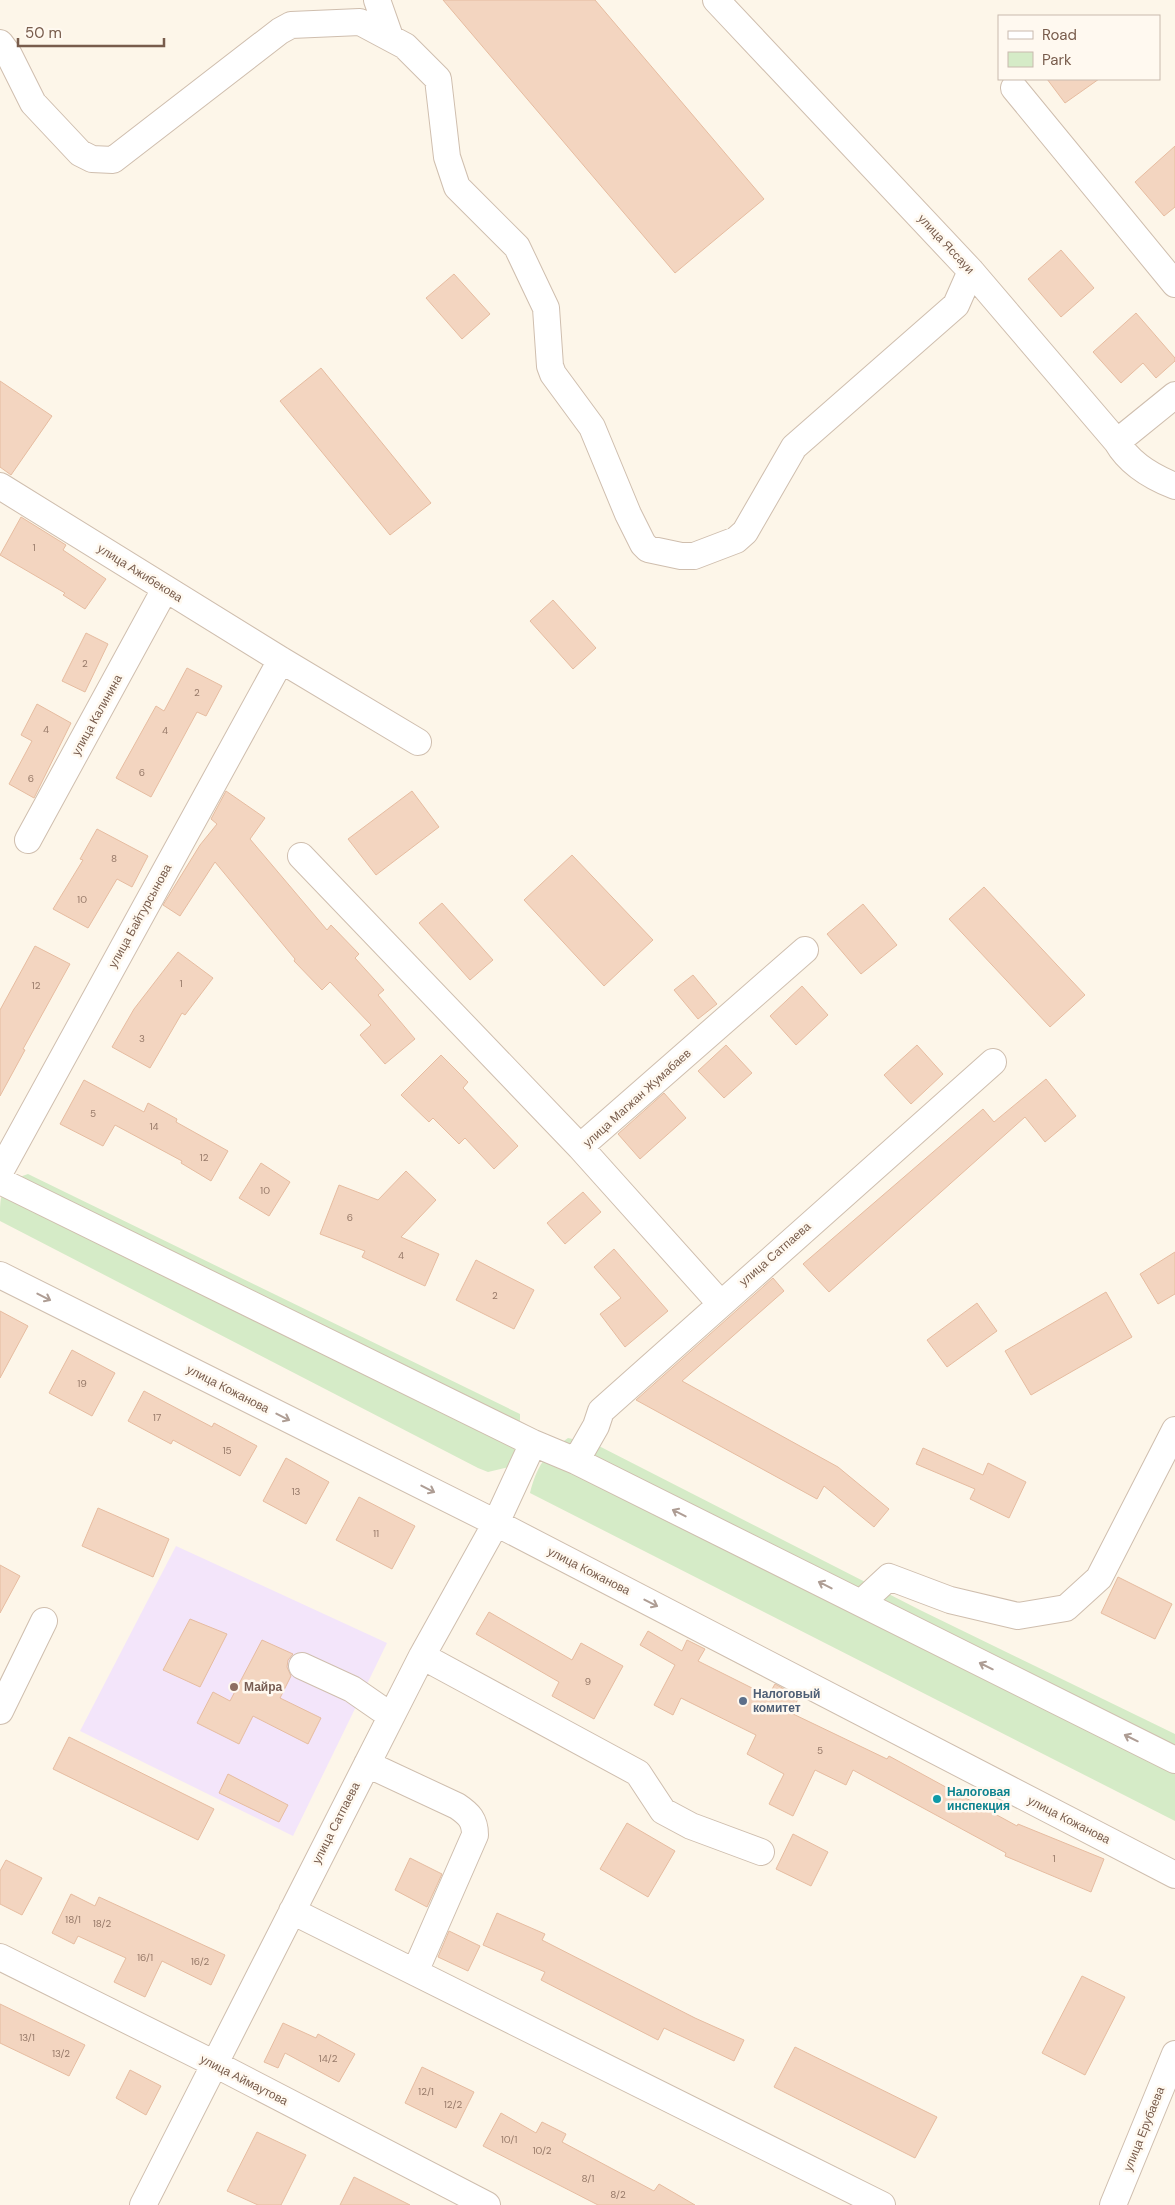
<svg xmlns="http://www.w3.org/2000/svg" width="1175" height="2205" viewBox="0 0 1175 2205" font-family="'DM Sans',sans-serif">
<rect width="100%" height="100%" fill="#fdf6e9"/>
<path fill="#f3e5fa" d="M176,1546L387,1643L293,1836L80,1731Z"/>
<path fill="#d5ebc7" d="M28,1174L520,1414V1440L509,1467L488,1472L478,1468L0,1221C0,1192 0,1184 28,1174Z
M568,1438L595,1444L920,1610L1175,1734V1821L530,1493C537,1466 545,1454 568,1438Z"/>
<path fill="#f3d5c0" stroke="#e6bca0" d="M443,0H595L764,199L675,273Z
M1047,79H1099L1065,103Z
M1175,146V207L1164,216L1135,182Z
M1061,250L1094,288L1061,317L1028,279Z
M454,274L490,314L462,339L426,298Z
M1136,313L1175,358V361L1156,378L1143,363L1121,383L1093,352Z
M321,368L431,503L390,535L280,401Z
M0,381L52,416L11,475L0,467Z
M21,517L66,545L63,550L106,579L85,609L63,595L65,593L0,555Z
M553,600L596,648L573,669L530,621Z
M86,633L108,644L85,692L62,681Z
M187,668L222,686L206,716L197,712L151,797L116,778L156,706L164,711Z
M37,704L71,723L34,798L9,784L32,741L21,735Z
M226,791L265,818L250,839L327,930L331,925L359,954L355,958L384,990L378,995L415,1039L385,1064L360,1035L371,1025L330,982L322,990L294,961L295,959L215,862L180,916L163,905L200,845L217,824L211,819Z
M412,791L439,827L376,875L348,839Z
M97,829L148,856L132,887L117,879L88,928L53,909L83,860L80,859Z
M572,855L653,940L604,986L524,900Z
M984,887L1085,995L1050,1027L949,919Z
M442,903L493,960L470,980L419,923Z
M863,904L897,945L861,974L827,934Z
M35,946L70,964L23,1049L25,1050L0,1096V1010Z
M178,952L213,978L185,1015L182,1013L150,1068L112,1047L134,1009Z
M693,975L717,1004L698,1019L674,990Z
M802,986L828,1015L796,1045L770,1016Z
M726,1045L752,1073L724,1098L698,1071Z
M917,1045L943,1074L911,1104L884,1075Z
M441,1055L468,1082L463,1088L518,1146L494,1169L465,1138L459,1144L433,1118L429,1122L401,1095Z
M1046,1079L1076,1116L1045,1142L1025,1117L829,1292L803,1264L983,1109L994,1122Z
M84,1080L144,1112L148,1103L177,1119L176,1122L228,1151L211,1181L181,1163L182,1161L115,1125L103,1146L60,1124Z
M664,1093L686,1118L640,1159L618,1134Z
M261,1163L290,1182L269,1216L239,1198Z
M406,1171L436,1200L401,1237L439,1254L425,1286L362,1257L365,1251L320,1234L339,1185L378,1200Z
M583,1192L601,1212L565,1244L547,1223Z
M614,1249L668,1311L625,1347L600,1314L621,1298L594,1267Z
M1175,1252V1294L1158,1304L1140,1274Z
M476,1260L534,1290L514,1329L456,1300Z
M773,1278L784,1291L682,1381L838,1467L889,1509L874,1527L824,1486L817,1499L636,1400Z
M1106,1292L1132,1337L1031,1395L1005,1351Z
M977,1303L997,1331L947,1367L927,1340Z
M0,1311L28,1326L0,1378Z
M72,1350L115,1373L92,1416L49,1393Z
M144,1391L212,1427L214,1423L257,1446L240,1476L173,1440L171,1444L128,1421Z
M923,1448L983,1475L988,1463L1026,1482L1009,1518L970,1499L975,1489L916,1464Z
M286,1458L329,1482L306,1524L263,1501Z
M359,1497L415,1526L392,1569L336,1540Z
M98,1508L169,1539L153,1577L82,1546Z
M0,1565L20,1576L0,1613Z
M1118,1577L1172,1604L1155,1639L1101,1613Z
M489,1612L572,1660L581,1643L623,1666L594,1719L552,1696L559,1682L476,1634Z
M190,1619L227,1634L200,1687L163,1670Z
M648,1631L682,1651L687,1640L705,1649L698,1661L768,1696L775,1684L799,1697L791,1713L887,1759L889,1756L1017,1826L1018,1824L1104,1859L1091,1892L1005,1856L1006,1853L853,1770L846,1785L815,1770L793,1816L769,1804L784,1774L747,1754L756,1735L681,1698L673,1715L654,1705L675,1665L640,1645Z
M262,1640L293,1654L288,1660L287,1667L291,1676L280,1698L321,1718L308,1744L253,1716L239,1744L197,1723L213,1692L230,1701Z
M69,1737L214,1809L198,1840L53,1769Z
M228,1774L288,1805L279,1822L219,1793Z
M627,1823L675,1851L648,1897L600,1869Z
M793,1834L828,1852L811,1886L776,1869Z
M410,1858L442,1874L427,1907L395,1890Z
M6,1860L42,1878L22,1915L0,1904V1871Z
M71,1894L95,1906L99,1897L225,1955L211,1985L162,1961L145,1997L114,1982L126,1958L78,1936L74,1944L52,1933Z
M497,1913L545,1934L542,1940L695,2018L744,2040L734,2061L664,2028L658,2040L541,1980L545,1972L483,1945Z
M449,1931L480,1946L468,1971L438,1957Z
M1082,1976L1125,1997L1085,2075L1042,2053Z
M0,2004L85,2045L69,2076L0,2043Z
M283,2023L316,2038L318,2034L355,2054L339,2082L285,2053L278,2068L264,2062Z
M795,2047L937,2117L915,2158L774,2087Z
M422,2067L474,2092L456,2128L405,2103Z
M130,2070L161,2086L146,2115L116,2098Z
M501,2113L536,2133L542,2122L566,2134L562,2142L654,2191L659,2184L695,2205H598L483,2146Z
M257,2132L306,2155L281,2205H258L227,2191Z
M354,2177L410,2205H340Z"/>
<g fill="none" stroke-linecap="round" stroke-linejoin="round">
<g stroke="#cfbeae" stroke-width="28">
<path id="minor" d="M377,0L390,37
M716,0L971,271L1117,442C1129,463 1152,477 1175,486
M0,43L9,55L33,103L80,153L92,159L113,160L280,31L291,25L360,22L405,46L438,79L447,157L457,187L517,247L546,308L550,366L553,374L592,427L628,514L643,544L648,549L681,556H694L736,540L745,532L794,447L956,305L971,271
M1014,88L1175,284
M1117,442L1175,395
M0,486L281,660L418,742
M28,840L165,589
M301,856L580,1147
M0,1172L281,660
M0,1181L533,1443L576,1461L1175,1760
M0,1275L496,1523L1175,1875
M720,1303L580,1147L805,950
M576,1461L596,1426L601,1411L993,1062
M861,1603L889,1577L950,1600L1018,1616L1066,1608L1099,1578L1175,1430
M422,1656L638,1773L663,1811L691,1826L761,1852
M302,1666L352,1689L391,1716
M0,1711L44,1621
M367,1764L457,1806C469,1814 475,1820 475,1835L415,1972
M292,1911L882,2205
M0,1957L215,2064L487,2205
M143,2205L422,1656L496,1523L533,1443
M1113,2205L1175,2054"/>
</g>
<use href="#minor" stroke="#fff" stroke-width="26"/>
</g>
<defs><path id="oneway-shaft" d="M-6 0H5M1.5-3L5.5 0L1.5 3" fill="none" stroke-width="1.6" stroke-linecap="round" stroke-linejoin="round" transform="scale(1.25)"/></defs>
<g stroke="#ae9d94">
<use href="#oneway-shaft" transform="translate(44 1297) rotate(27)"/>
<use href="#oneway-shaft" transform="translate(283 1417) rotate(27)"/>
<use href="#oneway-shaft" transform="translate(428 1489) rotate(27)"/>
<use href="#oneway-shaft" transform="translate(679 1513) rotate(-153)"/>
<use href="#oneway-shaft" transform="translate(825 1585) rotate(-153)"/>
<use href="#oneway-shaft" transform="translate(651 1603) rotate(27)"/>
<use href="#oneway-shaft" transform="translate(986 1666) rotate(-154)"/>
<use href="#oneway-shaft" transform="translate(1131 1738) rotate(-154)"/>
</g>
<circle fill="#8d6e63" stroke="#fff9f0" stroke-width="2" cx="234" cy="1687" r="5"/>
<circle fill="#5c6f8a" stroke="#fff9f0" stroke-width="2" cx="743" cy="1701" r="5"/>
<circle fill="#0f9aa8" stroke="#fff9f0" stroke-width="2" cx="937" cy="1799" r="5"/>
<g text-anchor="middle" stroke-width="5" stroke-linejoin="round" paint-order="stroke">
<g font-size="10" fill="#977a69">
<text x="34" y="551">1</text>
<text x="85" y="667">2</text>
<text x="197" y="696">2</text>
<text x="46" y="733">4</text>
<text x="165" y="734">4</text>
<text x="142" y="776">6</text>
<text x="31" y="782">6</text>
<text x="114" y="862">8</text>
<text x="82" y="903">10</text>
<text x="181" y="987">1</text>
<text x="36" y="989">12</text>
<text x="142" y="1042">3</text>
<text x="93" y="1117">5</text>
<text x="154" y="1130">14</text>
<text x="204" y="1161">12</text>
<text x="265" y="1194">10</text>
<text x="350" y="1221">6</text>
<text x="401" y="1259">4</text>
<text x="495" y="1299">2</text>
<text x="82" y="1387">19</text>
<text x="157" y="1421">17</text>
<text x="227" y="1454">15</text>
<text x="296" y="1495">13</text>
<text x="376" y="1537">11</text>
<text x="588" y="1685">9</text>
<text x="820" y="1754">5</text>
<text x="1054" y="1862">1</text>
<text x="73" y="1923">18/1</text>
<text x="102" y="1927">18/2</text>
<text x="145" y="1961">16/1</text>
<text x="200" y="1965">16/2</text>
<text x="27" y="2041">13/1</text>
<text x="61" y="2057">13/2</text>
<text x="328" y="2062">14/2</text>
<text x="426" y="2095">12/1</text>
<text x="453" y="2108">12/2</text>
<text x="509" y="2143">10/1</text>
<text x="542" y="2154">10/2</text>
<text x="588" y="2182">8/1</text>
<text x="618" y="2198">8/2</text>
</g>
<g font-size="12" fill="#785c4c" stroke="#fff9f0">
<text transform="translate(946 244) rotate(47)" y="4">улица Яссауи</text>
<text transform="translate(140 573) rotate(32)" y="4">улица Ажибекова</text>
<text transform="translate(97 715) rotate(-61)" y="4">улица Калинина</text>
<text transform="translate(140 916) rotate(-61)" y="4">улица Байтурсынова</text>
<text transform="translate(637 1098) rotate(-42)" y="4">улица Магжан Жумабаев</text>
<text transform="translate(775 1254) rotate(-41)" y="4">улица Сатпаева</text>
<text transform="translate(228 1389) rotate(27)" y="4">улица Кожанова</text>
<text transform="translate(589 1571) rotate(27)" y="4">улица Кожанова</text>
<text transform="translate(1069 1820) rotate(27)" y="4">улица Кожанова</text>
<text transform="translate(336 1823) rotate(-63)" y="4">улица Сатпаева</text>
<text transform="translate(244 2080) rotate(27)" y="4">улица Аймаутова</text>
<text transform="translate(1144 2129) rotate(-68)" y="4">улица Ерубаева</text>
</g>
<g font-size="12" font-weight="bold" fill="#785e54" stroke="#fff9f0" text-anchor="start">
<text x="244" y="1691">Майра</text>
</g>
<g font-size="12" font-weight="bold" fill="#4e5e75" stroke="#fff9f0" text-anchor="start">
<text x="753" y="1698">Налоговый<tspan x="753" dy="14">комитет</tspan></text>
</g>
<g font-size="12" font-weight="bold" fill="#0d838f" stroke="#fff9f0" text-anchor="start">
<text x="947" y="1796">Налоговая<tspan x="947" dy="14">инспекция</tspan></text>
</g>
</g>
<rect x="998" y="15" width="162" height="65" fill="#fff9f0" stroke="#c9baae"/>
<rect x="1008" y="31" width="25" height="8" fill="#ffffff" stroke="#c9baae"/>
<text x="1042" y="40" font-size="15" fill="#785c4c">Road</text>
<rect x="1008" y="52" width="25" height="15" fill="#d5ebc7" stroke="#c9baae"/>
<text x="1042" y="65" font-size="15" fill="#785c4c">Park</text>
<path d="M18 38v8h146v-8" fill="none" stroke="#785c4c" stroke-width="2.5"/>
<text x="25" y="38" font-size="15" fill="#785c4c" stroke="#fff9f0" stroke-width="4" paint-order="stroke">50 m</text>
</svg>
